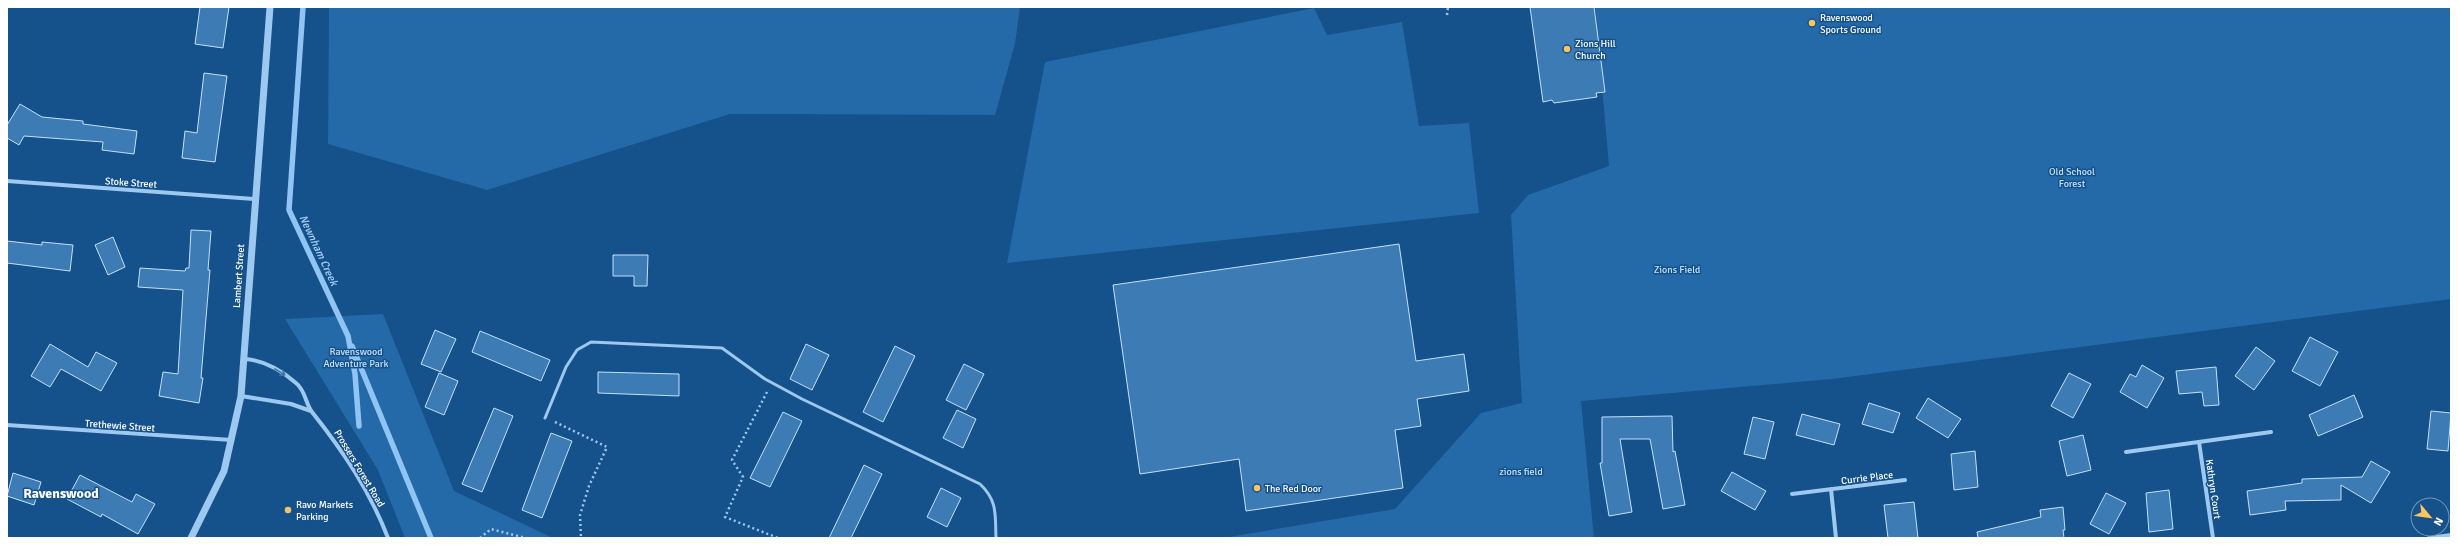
<svg xmlns="http://www.w3.org/2000/svg" width="2458" height="545" viewBox="0 0 2458 545" font-family="Signika,sans-serif">
<rect width="100%" height="100%" fill="#15518b"/>
<path fill="#2469a8" d="M329,7H1020L1015,44L995,115L730,114L487,190L328,144Z
M1595,7H2451V299L1832,379L1581,401L1594,538H1223L1395,509L1481,413L1522,403L1511,215L1528,195L1609,166Z
M1314,8L1327,35L1402,22L1419,126L1469,123L1479,213L1007,263L1045,62Z
M383,314L454,491L553,538H405L378,470L285,319Z"/>
<g fill="none" stroke-linecap="round" stroke-linejoin="round">
<path stroke="#8fc4f3" stroke-width="5.5" d="M303,7L289,210L348,336L355,374L359,426
M352,346L431,538"/>
</g>
<path fill="#3d7bb4" stroke="#c3e1fb" d="M200,7H229L223,48L195,44Z
M1530,7H1594L1605,92L1596,93L1597,97L1554,103L1552,100L1543,102Z
M204,73L227,76L215,162L182,158L185,131L197,133Z
M20,104L42,117L83,121V124L137,131L134,154L102,150L103,142L24,136L19,145L7,138V125Z
M191,230L211,231L208,270H210L201,378H203L199,403L159,396L163,372L178,374L183,290L138,287L140,268L185,271L186,268H189Z
M113,237L125,267L108,275L95,245Z
M7,241L42,245V242L73,245L70,271L7,263Z
M1399,244L1416,361L1464,354L1469,391L1417,399L1421,426L1395,430L1403,488L1246,511L1239,459L1140,474L1113,285Z
M613,255H648L647,286H634V276H613Z
M435,330L456,339L441,372L421,364Z
M480,331L550,360L541,381L472,352Z
M2310,337L2338,352L2320,386L2292,371Z
M50,344L88,367L96,352L117,363L101,391L61,369L50,387L31,376Z
M806,344L829,355L812,390L790,379Z
M895,346L915,356L883,422L863,412Z
M2256,347L2275,361L2254,390L2235,376Z
M964,364L984,374L966,410L946,400Z
M2142,365L2164,378L2147,408L2120,392L2130,374L2136,377Z
M2216,367L2219,405L2204,406L2202,392L2179,394L2176,371Z
M598,372L679,374V396L598,393Z
M439,373L458,381L444,415L425,407Z
M2069,373L2091,384L2073,418L2051,406Z
M2354,395L2363,417L2318,436L2309,415Z
M1928,398L1961,419L1948,438L1916,418Z
M1869,403L1900,413L1893,433L1862,424Z
M494,408L513,416L482,492L462,484Z
M957,410L976,419L963,448L943,438Z
M2431,411L2451,413L2448,451L2427,449Z
M783,412L802,421L770,487L750,478Z
M1802,414L1840,424L1834,445L1796,435Z
M1672,416L1673,452L1675,451L1685,505L1663,509L1650,439H1620L1632,512L1609,516L1600,463H1602V417Z
M1753,417L1774,422L1765,459L1744,454Z
M551,433L572,441L542,518L522,510Z
M2083,435L2091,470L2067,476L2059,441Z
M1975,451L1978,487L1954,490L1951,454Z
M2371,461L2390,472L2371,503L2341,485V500L2285,501L2286,510L2250,515L2247,491L2302,483V479L2362,477Z
M864,465L882,474L851,538H829Z
M1732,472L1766,491L1755,510L1721,491Z
M13,473L41,482L34,505L7,496Z
M80,475L132,502L136,494L155,504L138,534L102,514L101,517L67,499Z
M941,488L961,498L947,527L927,517Z
M2169,490L2173,529L2149,532L2146,493Z
M2106,493L2126,503L2109,534L2090,524Z
M1914,502L1918,538H1888L1884,505Z
M2063,507L2065,530H2063L2064,538H1978L1977,532L2041,517L2040,510Z"/>
<g fill="none" stroke-linecap="round" stroke-linejoin="round">
<path stroke="#9dc8f0" stroke-width="2.5" stroke-dasharray="2 3" stroke-linecap="butt" d="M1447,15L1448,7
M767,392L732,460L743,477L725,517L778,538
M555,422L607,447L589,486L580,515L581,538
M480,538L491,529L526,538"/>
<path stroke="#9dc8f0" stroke-width="3" d="M545,418L566,367L577,350L591,342L722,348L765,379L802,399L980,484C998,501 995,515 996,538"/>
<path stroke="#9dc8f0" stroke-width="4" d="M7,181L254,199
M244,359C264,360 281,370 296,383C306,391 305,403 312,412C343,451 370,491 388,538
M241,396L291,404L311,411
M7,425L232,440
M2199,442L2213,538
M2126,452L2271,432
M1831,489L1836,538
M1792,494L1905,480
M2429,538L2451,535"/>
<path stroke="#9dc8f0" stroke-width="7" d="M191,538L224,471L241,396L270,7"/>
</g>
<defs><path id="oneway-shaft" d="M-6 0H5M1.5-3L5.5 0L1.5 3" fill="none" stroke-width="1.6" stroke-linecap="round" stroke-linejoin="round"/></defs>
<use stroke="#3e75a9" href="#oneway-shaft" transform="translate(280 372) rotate(31)"/>
<g fill="#ffc45c" stroke="#15518b" stroke-width="1.5">
<circle cx="1812" cy="23" r="4"/>
<circle cx="1567" cy="49" r="4"/>
<circle cx="1257" cy="488" r="4"/>
<circle cx="288" cy="510" r="4"/>
</g>
<g text-anchor="middle" stroke-width="3" stroke-linejoin="round" paint-order="stroke">
<g font-size="10" fill="#fff" stroke="#15518b" text-anchor="start">
<text x="1820" y="21">Ravenswood<tspan x="1820" dy="12">Sports Ground</tspan></text>
<text x="1575" y="47">Zions Hill<tspan x="1575" dy="12">Church</tspan></text>
<text x="1265" y="492">The Red Door</text>
<text x="296" y="508">Ravo Markets<tspan x="296" dy="12">Parking</tspan></text>
</g>
<g font-size="10" fill="#c3e1fb" stroke="#15518b">
<text x="2072" y="175">Old School<tspan x="2072" dy="12">Forest</tspan></text>
<text x="1677" y="273">Zions Field</text>
<text x="356" y="355">Ravenswood<tspan x="356" dy="12">Adventure Park</tspan></text>
<text x="1521" y="475">zions field</text>
</g>
<g font-size="10" fill="#fff" stroke="#15518b">
<text transform="translate(131 182) rotate(4)" y="4">Stoke Street</text>
<text transform="translate(238 276) rotate(-86)" y="4">Lambert Street</text>
<text transform="translate(120 425) rotate(4)" y="4">Trethewie Street</text>
<text transform="translate(360 468) rotate(59)" y="4">Prossers Forest Road</text>
<text transform="translate(1867 477) rotate(-7)" y="4">Currie Place</text>
<text transform="translate(2214 489) rotate(82)" y="4">Kathryn Court</text>
</g>
<g font-size="11" font-style="italic" fill="#a9d2f7" stroke="#15518b">
<text transform="translate(319 250) rotate(65)" y="4">Newnham Creek</text>
</g>
<g font-size="14" font-weight="bold" fill="#fff" stroke="#15518b">
<text x="61" y="498">Ravenswood</text>
</g>
</g>
<rect width="2458" height="545" fill="none" stroke="#ffffff" stroke-width="16"/>
<g transform="translate(2430 517) rotate(119)"><circle r="19" fill="#15518b" stroke="#7397b9"/>
<path d="M0-3L7 15L0 10L-7 15Z" fill="#ffc45c"/>
<text y="-6" font-size="11" font-weight="bold" text-anchor="middle" fill="#ffffff">N</text>
</g>
</svg>
